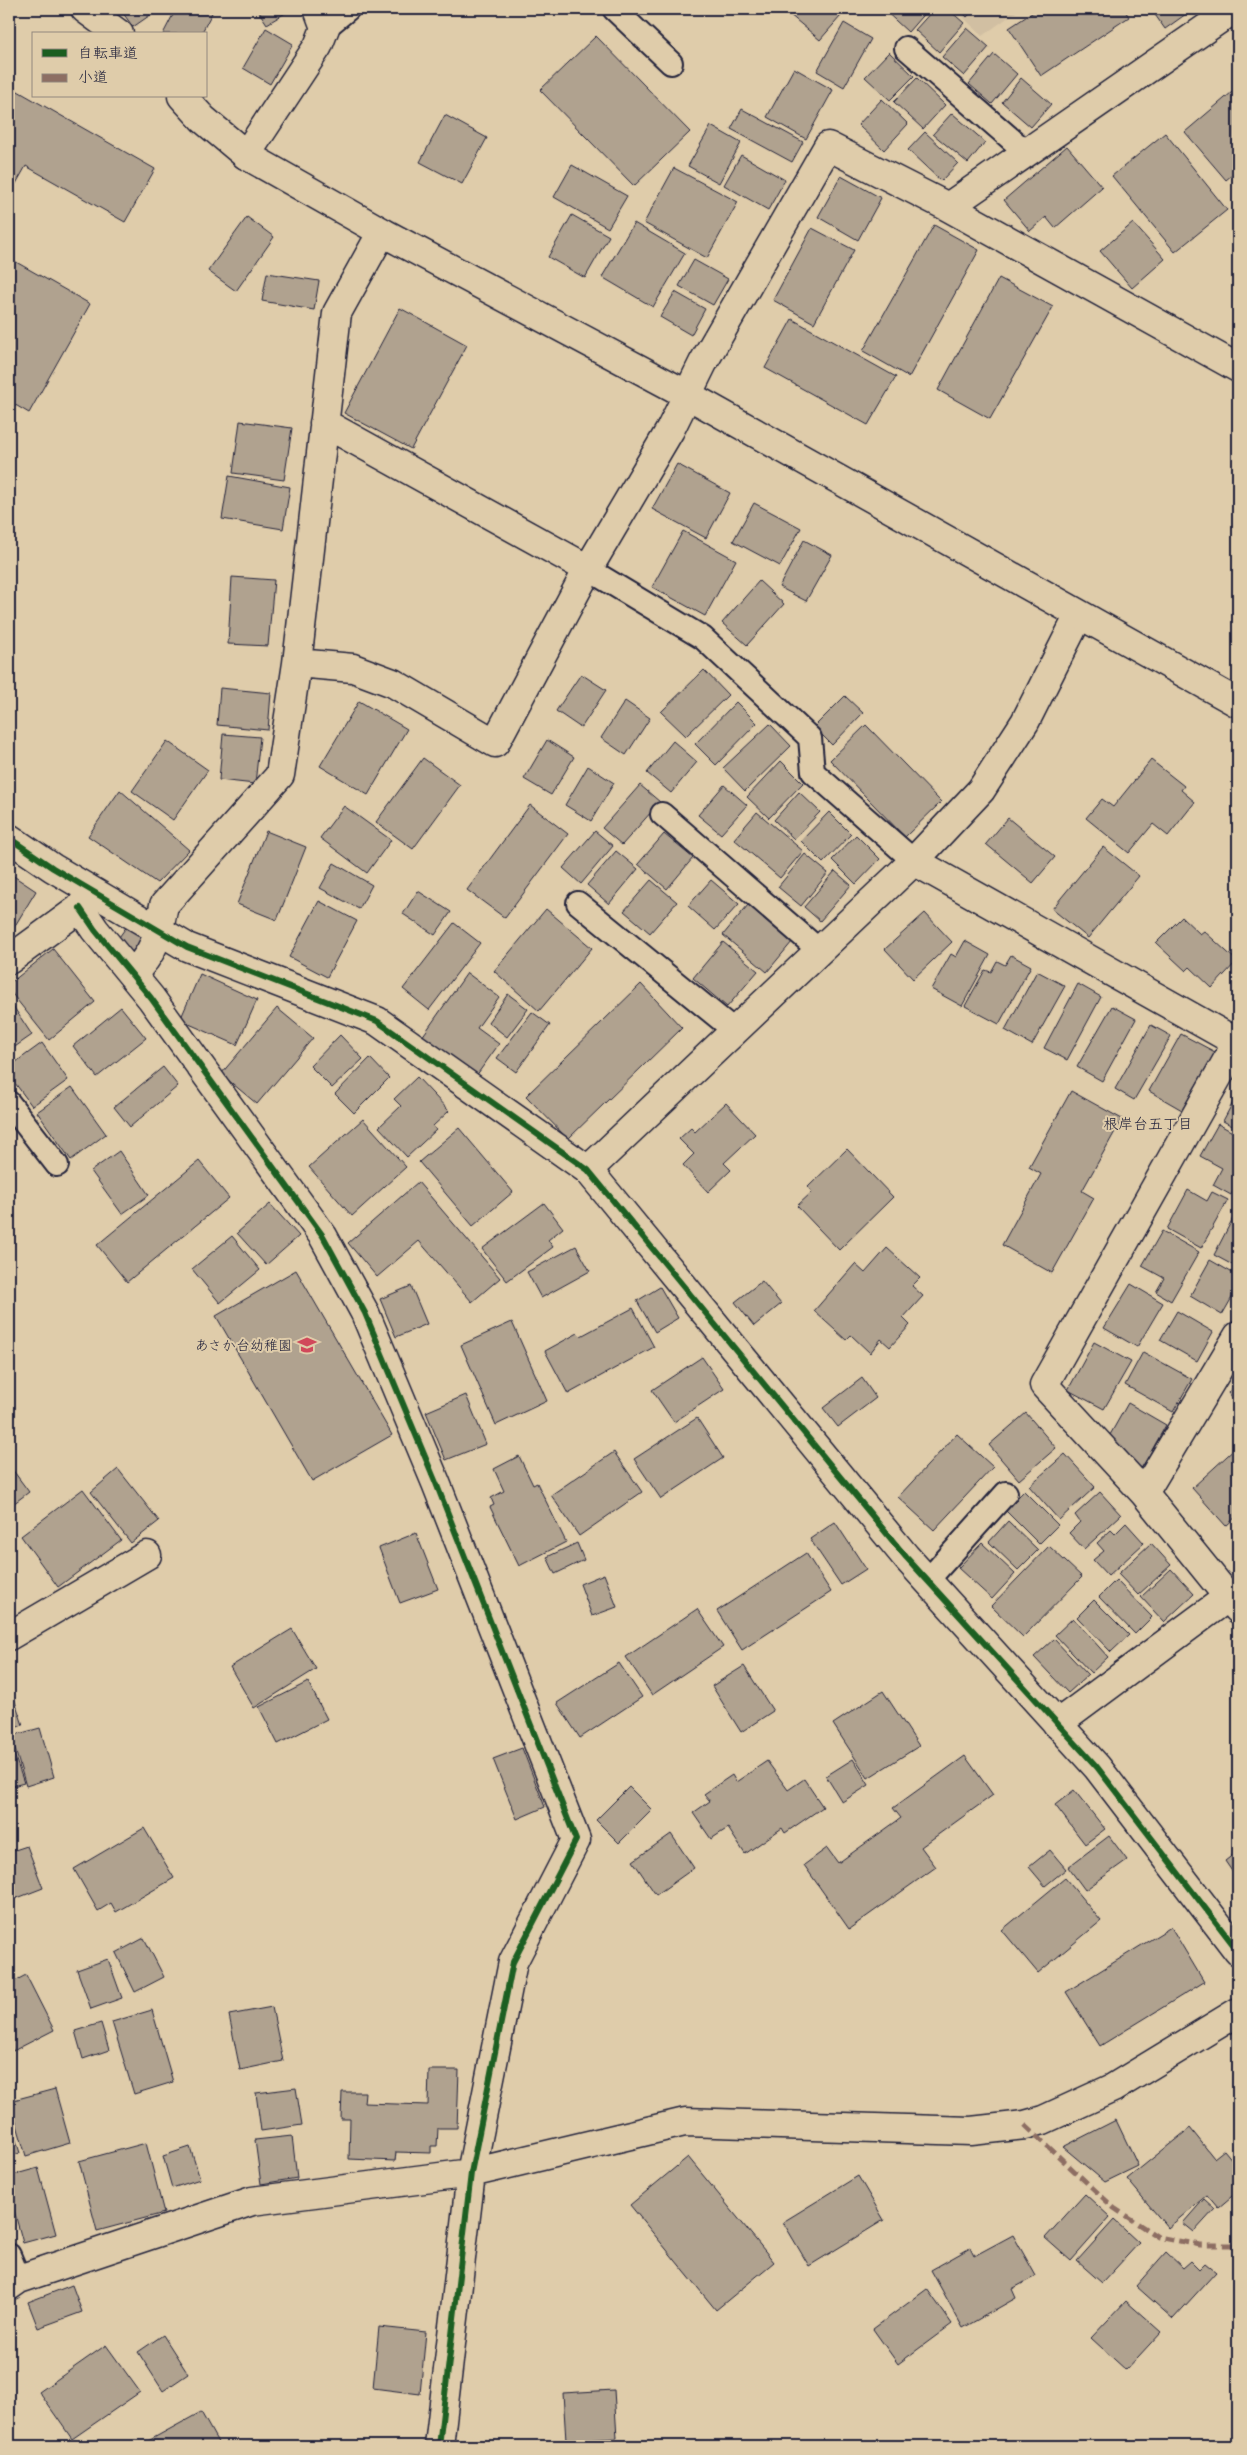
<svg xmlns="http://www.w3.org/2000/svg" width="1247" height="2455" viewBox="0 0 1247 2455" font-family="Kalam,'Klee One',sans-serif">
<rect width="100%" height="100%" fill="#dfccaa"/>
<filter id="ink" filterUnits="userSpaceOnUse"><feTurbulence type="fractalNoise" baseFrequency=".02" numOctaves="2"/><feDisplacementMap in="SourceGraphic" scale="10" xChannelSelector="R" yChannelSelector="G"/><feConvolveMatrix kernelMatrix="1 2 1 2 8 2 1 2 1" color-interpolation-filters="sRGB"/></filter>
<g filter="url(#ink)">
<path fill="#d1bfa2" d="M955,9H1020L982,36Z"/>
<path fill="#b0a28f" stroke="#22223b" d="M120,9H159L133,27Z
M176,9H214L201,34H163Z
M257,9H292L267,24Z
M783,9H847L820,40Z
M883,9H928L908,32Z
M934,9H948L964,23L939,52L915,30Z
M959,9H975L967,17Z
M1038,9H1124L1129,17L1041,76L1009,28Z
M1151,9H1193L1165,29Z
M844,23L871,39L844,87L817,71Z
M266,28L293,44L270,84L243,68Z
M967,28L989,47L964,76L942,57Z
M596,36L690,132L634,186L540,90Z
M889,52L914,76L890,100L865,77Z
M994,54L1017,74L992,104L969,84Z
M794,68L833,90L806,139L767,117Z
M917,78L945,105L923,129L894,102Z
M1021,78L1051,104L1031,127L1002,102Z
M9,86L155,169L125,222L26,166L9,196Z
M1238,87V170L1226,180L1185,132Z
M882,99L908,124L884,150L858,125Z
M742,109L803,142L792,162L731,129Z
M952,113L985,142L968,163L933,134Z
M445,115L487,138L462,184L420,162Z
M711,126L741,143L719,183L688,166Z
M925,132L958,163L941,181L908,150Z
M1165,133L1227,210L1175,252L1112,176Z
M1067,146L1102,187L1055,228L1046,217L1030,231L1004,200Z
M741,155L785,180L768,210L724,185Z
M572,165L627,196L608,228L554,197Z
M674,168L738,202L707,258L644,223Z
M841,176L881,198L858,240L818,217Z
M572,215L609,236L585,278L548,257Z
M247,217L274,237L236,291L208,271Z
M634,223L685,253L653,307L602,277Z
M1133,223L1165,259L1132,288L1100,251Z
M934,225L979,250L909,377L863,351Z
M812,228L854,250L814,323L773,300Z
M9,258L90,304L29,413L12,403L9,408Z
M694,260L728,279L713,305L679,286Z
M267,273L319,281L314,310L262,301Z
M999,278L1053,307L990,419L938,390Z
M675,292L705,309L691,335L660,317Z
M400,308L467,345L411,449L344,413Z
M792,319L896,377L868,425L765,368Z
M240,421L292,428L284,480L233,473Z
M677,464L730,493L706,538L652,509Z
M229,476L290,487L283,529L222,519Z
M754,503L801,528L780,566L733,541Z
M683,531L736,560L705,616L652,587Z
M804,540L832,555L806,601L779,587Z
M232,577L274,580L268,646L228,644Z
M759,581L784,604L747,645L722,623Z
M704,670L728,695L686,736L661,712Z
M581,674L606,690L581,728L556,711Z
M220,688L271,693L268,730L217,725Z
M845,696L863,713L832,745L814,727Z
M359,701L407,729L368,795L320,766Z
M625,701L650,718L626,755L601,738Z
M736,702L757,723L716,765L695,744Z
M770,724L791,746L745,791L723,768Z
M866,725L941,802L905,837L830,760Z
M223,734L260,737L255,784L219,780Z
M547,740L574,757L551,795L524,779Z
M167,741L208,770L173,820L132,791Z
M673,741L697,762L671,793L647,773Z
M423,758L460,785L413,849L376,822Z
M1151,760L1184,786L1181,790L1195,802L1168,836L1153,824L1129,853L1086,818L1102,799L1113,807Z
M781,761L803,783L769,818L747,797Z
M588,766L614,783L591,821L565,805Z
M640,785L660,802L622,845L602,828Z
M724,785L747,805L721,834L698,815Z
M120,790L189,850L157,883L88,836Z
M799,792L820,812L794,839L774,820Z
M530,805L568,834L505,918L467,890Z
M344,806L391,840L367,873L320,838Z
M757,812L803,851L780,878L734,839Z
M829,812L851,834L823,863L801,841Z
M1008,818L1055,857L1033,883L986,844Z
M266,831L306,847L277,920L237,904Z
M595,831L613,846L581,884L563,868Z
M664,834L693,858L667,889L638,864Z
M856,835L880,859L856,884L832,860Z
M1103,847L1139,876L1088,938L1052,909Z
M616,851L638,869L609,904L587,885Z
M805,854L828,873L801,906L778,887Z
M334,863L372,885L359,909L320,888Z
M835,871L851,885L820,921L804,907Z
M9,873L36,891L13,929L9,927Z
M651,880L677,902L650,933L624,911Z
M711,880L739,904L715,930L688,906Z
M418,891L451,912L435,935L403,914Z
M319,901L357,921L327,977L289,957Z
M748,905L792,942L767,972L723,935Z
M546,909L592,948L539,1011L494,971Z
M925,913L952,942L913,979L885,949Z
M1182,917L1200,934L1204,931L1237,961L1212,988L1190,967L1186,971L1156,943Z
M454,923L480,943L429,1010L403,989Z
M127,926L143,938L132,952L117,940Z
M965,941L990,955L962,1006L931,989L951,954L956,957Z
M723,942L758,971L727,1007L693,978Z
M53,949L95,1002L49,1040L9,990V984Z
M1011,955L1031,966L999,1024L965,1006L985,970L991,972L997,961L1005,965Z
M1037,971L1065,986L1032,1045L1005,1030Z
M467,973L499,997L477,1028L499,1044L476,1076L422,1037Z
M200,974L257,1000L237,1045L180,1020Z
M641,984L682,1028L568,1139L526,1096Z
M1078,984L1101,997L1067,1060L1044,1048Z
M508,994L528,1009L507,1037L488,1022Z
M9,1000L32,1035L9,1051Z
M1112,1006L1136,1019L1102,1081L1077,1067Z
M121,1007L146,1038L97,1077L73,1046Z
M277,1008L313,1038L257,1104L221,1074Z
M532,1012L550,1025L516,1072L497,1058Z
M1151,1025L1171,1036L1134,1100L1115,1089Z
M1181,1034L1215,1052L1182,1110L1149,1091Z
M340,1035L363,1059L332,1088L310,1066Z
M42,1043L68,1080L32,1106L9,1075V1067Z
M370,1058L389,1078L354,1113L335,1094Z
M163,1067L178,1086L130,1127L114,1107Z
M417,1077L449,1111L433,1126L436,1130L407,1157L379,1127L401,1106L394,1099Z
M72,1087L106,1134L71,1160L37,1112Z
M1071,1091L1122,1119L1082,1191L1094,1198L1052,1273L1002,1245L1041,1174L1029,1167Z
M1238,1093V1129L1223,1121Z
M726,1103L755,1134L724,1163L731,1170L708,1192L683,1165L694,1154L679,1139L691,1128L695,1132Z
M363,1119L406,1167L352,1216L309,1167Z
M1218,1124L1238,1135V1181L1231,1195L1213,1185L1222,1168L1200,1156Z
M459,1128L513,1192L473,1226L419,1162Z
M847,1149L893,1197L839,1250L797,1206L812,1192L808,1187Z
M119,1151L149,1195L122,1214L91,1171Z
M199,1161L229,1198L127,1282L97,1245Z
M418,1182L500,1278L472,1302L419,1241L377,1277L348,1243Z
M1188,1190L1207,1201L1212,1192L1228,1200L1201,1248L1167,1229Z
M544,1203L563,1228L548,1240L553,1247L507,1281L482,1249Z
M270,1204L299,1236L266,1265L237,1233Z
M1233,1218L1238,1220V1268L1214,1255Z
M1162,1231L1199,1252L1171,1301L1156,1292L1164,1278L1142,1266Z
M232,1236L260,1270L220,1303L192,1269Z
M576,1246L590,1271L541,1298L527,1272Z
M887,1248L920,1278L912,1286L923,1296L903,1318L910,1325L890,1347L881,1339L870,1353L851,1335L846,1340L814,1311L855,1264L865,1273Z
M1210,1260L1238,1276V1287L1222,1315L1190,1296Z
M296,1270L392,1435L312,1481L216,1316Z
M762,1281L781,1304L754,1326L735,1302Z
M1131,1284L1163,1303L1137,1347L1104,1328Z
M411,1286L427,1324L396,1337L380,1299Z
M660,1287L678,1318L655,1332L637,1301Z
M633,1308L654,1347L568,1394L545,1351L578,1333L581,1336Z
M1177,1311L1213,1332L1197,1361L1160,1340Z
M512,1322L547,1401L496,1425L461,1345Z
M1094,1342L1131,1362L1104,1409L1068,1390Z
M1143,1352L1192,1379L1173,1412L1125,1385Z
M702,1357L724,1389L674,1422L652,1390Z
M862,1378L876,1398L838,1427L823,1408Z
M1238,1383V1404L1228,1392Z
M466,1395L486,1444L446,1460L426,1412Z
M1128,1403L1166,1425L1142,1468L1118,1454L1106,1442Z
M1026,1413L1056,1448L1019,1480L989,1445Z
M697,1418L723,1458L661,1499L634,1459Z
M957,1434L993,1467L934,1530L898,1497Z
M1238,1446V1515L1226,1526L1192,1488Z
M614,1452L642,1492L579,1536L551,1495Z
M1065,1454L1095,1487L1059,1520L1029,1486Z
M519,1456L533,1485L537,1483L566,1542L519,1566L490,1507L494,1505L491,1498L504,1491L494,1469Z
M9,1465L29,1492L9,1507Z
M118,1469L159,1521L131,1543L91,1492Z
M83,1489L121,1540L58,1587L21,1536Z
M1024,1491L1058,1525L1039,1544L1005,1510Z
M1100,1492L1121,1515L1084,1549L1069,1533L1080,1522L1075,1515Z
M1008,1521L1038,1550L1018,1570L989,1542Z
M835,1522L866,1569L841,1585L810,1539Z
M1126,1523L1144,1543L1108,1576L1093,1560L1104,1551L1097,1543L1111,1530L1115,1534Z
M416,1533L438,1589L400,1603L379,1548Z
M577,1543L584,1560L555,1574L547,1557Z
M982,1543L1015,1574L992,1599L958,1568Z
M1151,1543L1171,1565L1138,1595L1118,1574Z
M1049,1546L1082,1577L1023,1637L991,1606Z
M806,1553L831,1592L742,1650L717,1611Z
M1171,1569L1194,1594L1164,1622L1141,1597Z
M604,1574L617,1607L592,1616L580,1584Z
M1116,1580L1152,1617L1135,1634L1099,1597Z
M1094,1600L1129,1635L1111,1652L1077,1617Z
M697,1609L723,1647L652,1695L626,1657Z
M1073,1618L1108,1657L1091,1673L1055,1635Z
M292,1629L316,1669L254,1708L230,1667Z
M1054,1639L1088,1675L1068,1693L1034,1657Z
M619,1663L642,1697L580,1738L557,1703Z
M744,1666L773,1711L741,1732L712,1686Z
M308,1682L327,1719L278,1744L259,1707Z
M9,1684L23,1725L9,1730Z
M883,1691L919,1746L868,1778L833,1724Z
M40,1728L54,1777L26,1786L11,1736Z
M9,1740L24,1783L9,1787Z
M522,1748L545,1807L517,1819L493,1759Z
M965,1756L993,1795L921,1847L936,1867L849,1929L804,1865L827,1848L838,1863L901,1818L893,1808Z
M853,1759L869,1785L842,1802L826,1776Z
M767,1761L788,1790L804,1779L823,1807L785,1833L782,1828L745,1854L728,1828L711,1839L693,1813L710,1801L704,1794L732,1775L736,1782Z
M629,1787L652,1810L619,1843L596,1820Z
M1074,1790L1105,1829L1085,1844L1055,1805Z
M144,1828L174,1878L116,1912L111,1903L98,1911L74,1869Z
M671,1834L694,1868L656,1895L633,1861Z
M1109,1836L1127,1860L1085,1890L1068,1867Z
M10,1844L12,1851L27,1846L43,1888L12,1900L9,1890Z
M1050,1850L1066,1869L1045,1886L1029,1867Z
M1238,1851V1880L1225,1861Z
M1065,1878L1101,1921L1038,1973L1002,1930Z
M1171,1927L1204,1982L1100,2046L1066,1992Z
M144,1938L164,1977L135,1992L116,1953Z
M108,1959L122,1998L91,2009L77,1970Z
M26,1975L54,2030L13,2051L9,2043V1984Z
M272,2007L283,2061L240,2070L229,2015Z
M152,2010L173,2082L134,2094L112,2022Z
M101,2023L109,2050L83,2059L75,2031Z
M429,2070H459L457,2128H438L437,2146H431V2153L396,2152L395,2161L349,2159L350,2119H341L342,2092H365L364,2103L428,2105Z
M296,2088L302,2125L261,2131L256,2093Z
M55,2089L70,2143L26,2156L10,2101Z
M9,2118L20,2153L9,2156Z
M1116,2120L1138,2166L1105,2182L1063,2147Z
M1190,2128L1214,2158L1224,2150L1238,2167V2191L1218,2208L1207,2195L1168,2228L1127,2179Z
M292,2136L297,2178L261,2184L255,2140Z
M146,2143L164,2213L97,2231L79,2161Z
M190,2147L200,2179L172,2188L163,2156Z
M688,2157L774,2262L716,2310L630,2205Z
M38,2168L56,2234L23,2243L9,2192V2176Z
M858,2176L884,2220L809,2266L783,2222Z
M1085,2194L1110,2217L1071,2261L1045,2238Z
M1204,2199L1215,2209L1194,2232L1183,2223Z
M1114,2220L1139,2243L1102,2283L1077,2261Z
M1013,2235L1036,2276L1012,2289L1016,2298L963,2328L931,2270L970,2248L974,2256Z
M1166,2252L1183,2268L1191,2261L1199,2269L1205,2263L1216,2272L1173,2319L1136,2286Z
M72,2285L82,2312L38,2328L28,2302Z
M927,2289L952,2324L898,2364L873,2329Z
M1126,2301L1161,2332L1126,2370L1091,2338Z
M379,2327L426,2332L420,2394L373,2388Z
M163,2335L188,2374L163,2391L138,2352Z
M106,2345L140,2392L72,2439L39,2392Z
M614,2390L617,2438L566,2441L563,2393Z
M201,2412L220,2446H139Z"/>
<g fill="none" stroke-linecap="round" stroke-linejoin="round">
<g stroke="#22223b" stroke-width="26">
<path id="service" d="M614,9L671,63
M325,28L348,9
M906,48L1026,152
M588,569L703,638L810,738L813,772L914,861
M662,814L820,951
M578,903L735,1031
M9,1103L57,1165
M927,1581L1006,1493
M9,2255L19,2279"/>
</g>
<g stroke="#22223b" stroke-width="31">
<path id="minor" d="M85,9L119,34
M182,96L203,119L246,155L318,46L325,28L318,9
M948,207L1234,9
M324,423L588,569
M297,663L353,668L393,683L495,743L588,569L670,430L703,363L828,146L948,207L1238,368
M914,861L1238,1043
M80,908L95,930L151,998L323,1236L365,1313L436,1483L576,1840L513,1962L471,2173L439,2446
M9,960L80,908L90,893
M132,974C155,953 158,935 164,905L280,775L297,663L337,313L382,232
M1238,1041L1044,1385L1144,1493L1238,1609
M588,1170L914,861L981,790L1025,722L1079,615
M1144,1493L1238,1336
M9,1636L147,1555
M1057,1724L1227,1598
M9,2286L19,2279L252,2201L471,2173L685,2122L971,2131L1025,2125L1043,2120L1113,2088L1238,2012"/>
</g>
<g stroke="#22223b" stroke-width="31">
<path id="tertiary" d="M246,155L382,232L686,394L1238,703
M9,838L53,868L187,947L377,1021L588,1170L906,1557L1097,1767L1238,1951"/>
</g>
<use href="#service" stroke="#dfccaa" stroke-width="22"/>
<use href="#minor" stroke="#dfccaa" stroke-width="28"/>
<use href="#tertiary" stroke="#dfccaa" stroke-width="28"/>
<path stroke="#8d6e63" stroke-width="5" stroke-dasharray="10 5" stroke-linecap="butt" d="M1025,2125L1114,2208L1158,2237L1200,2245H1238"/>
<g stroke="#dfccaa" stroke-width="9">
<path id="cycleway" d="M9,838L53,868L187,947L377,1021L588,1170L906,1557L1097,1767L1238,1951
M80,908L95,930L151,998L323,1236L365,1313L436,1483L576,1840L513,1962L471,2173L439,2446"/>
</g>
<use href="#cycleway" stroke="#1b5e20" stroke-width="6"/>
</g>
</g>
<defs>
<g id="school-bare" transform="scale(1.5)"><path d="M0-5L7-2L0 1L-7-2ZM-4 1L0 2.5L4 1V4Q0 6-4 4Z" fill="#d1495b" stroke="#dfccaa" stroke-width="2.5" paint-order="stroke"/></g>
</defs>
<g fill-rule="evenodd">
<use href="#school-bare" x="307" y="1345"/>
</g>
<g text-anchor="middle" stroke-width="4" stroke-linejoin="round" paint-order="stroke">
<g font-size="14" fill="#22223b" stroke="#dfccaa" text-anchor="end">
<text x="292" y="1350">あさか台幼稚園</text>
</g>
<g font-size="15" fill="#22223b" stroke="#dfccaa">
<text x="1148" y="1129">根岸台五丁目</text>
</g>
</g>
<rect width="1247" height="2455" fill="none" stroke="#dfccaa" stroke-width="30"/>
<rect x="15" y="15" width="1217" height="2425" fill="none" stroke="#22223b" stroke-width="2" filter="url(#ink)"/>
<rect x="32" y="32" width="175" height="65" fill="#dfccaa" stroke="#93887e"/>
<rect x="42" y="49" width="25" height="8" fill="#1b5e20" stroke="#93887e"/>
<text x="78" y="58" font-size="15" fill="#22223b">自転車道</text>
<rect x="42" y="74" width="25" height="8" fill="#8d6e63" stroke="#93887e"/>
<text x="78" y="82" font-size="15" fill="#22223b">小道</text>
</svg>
